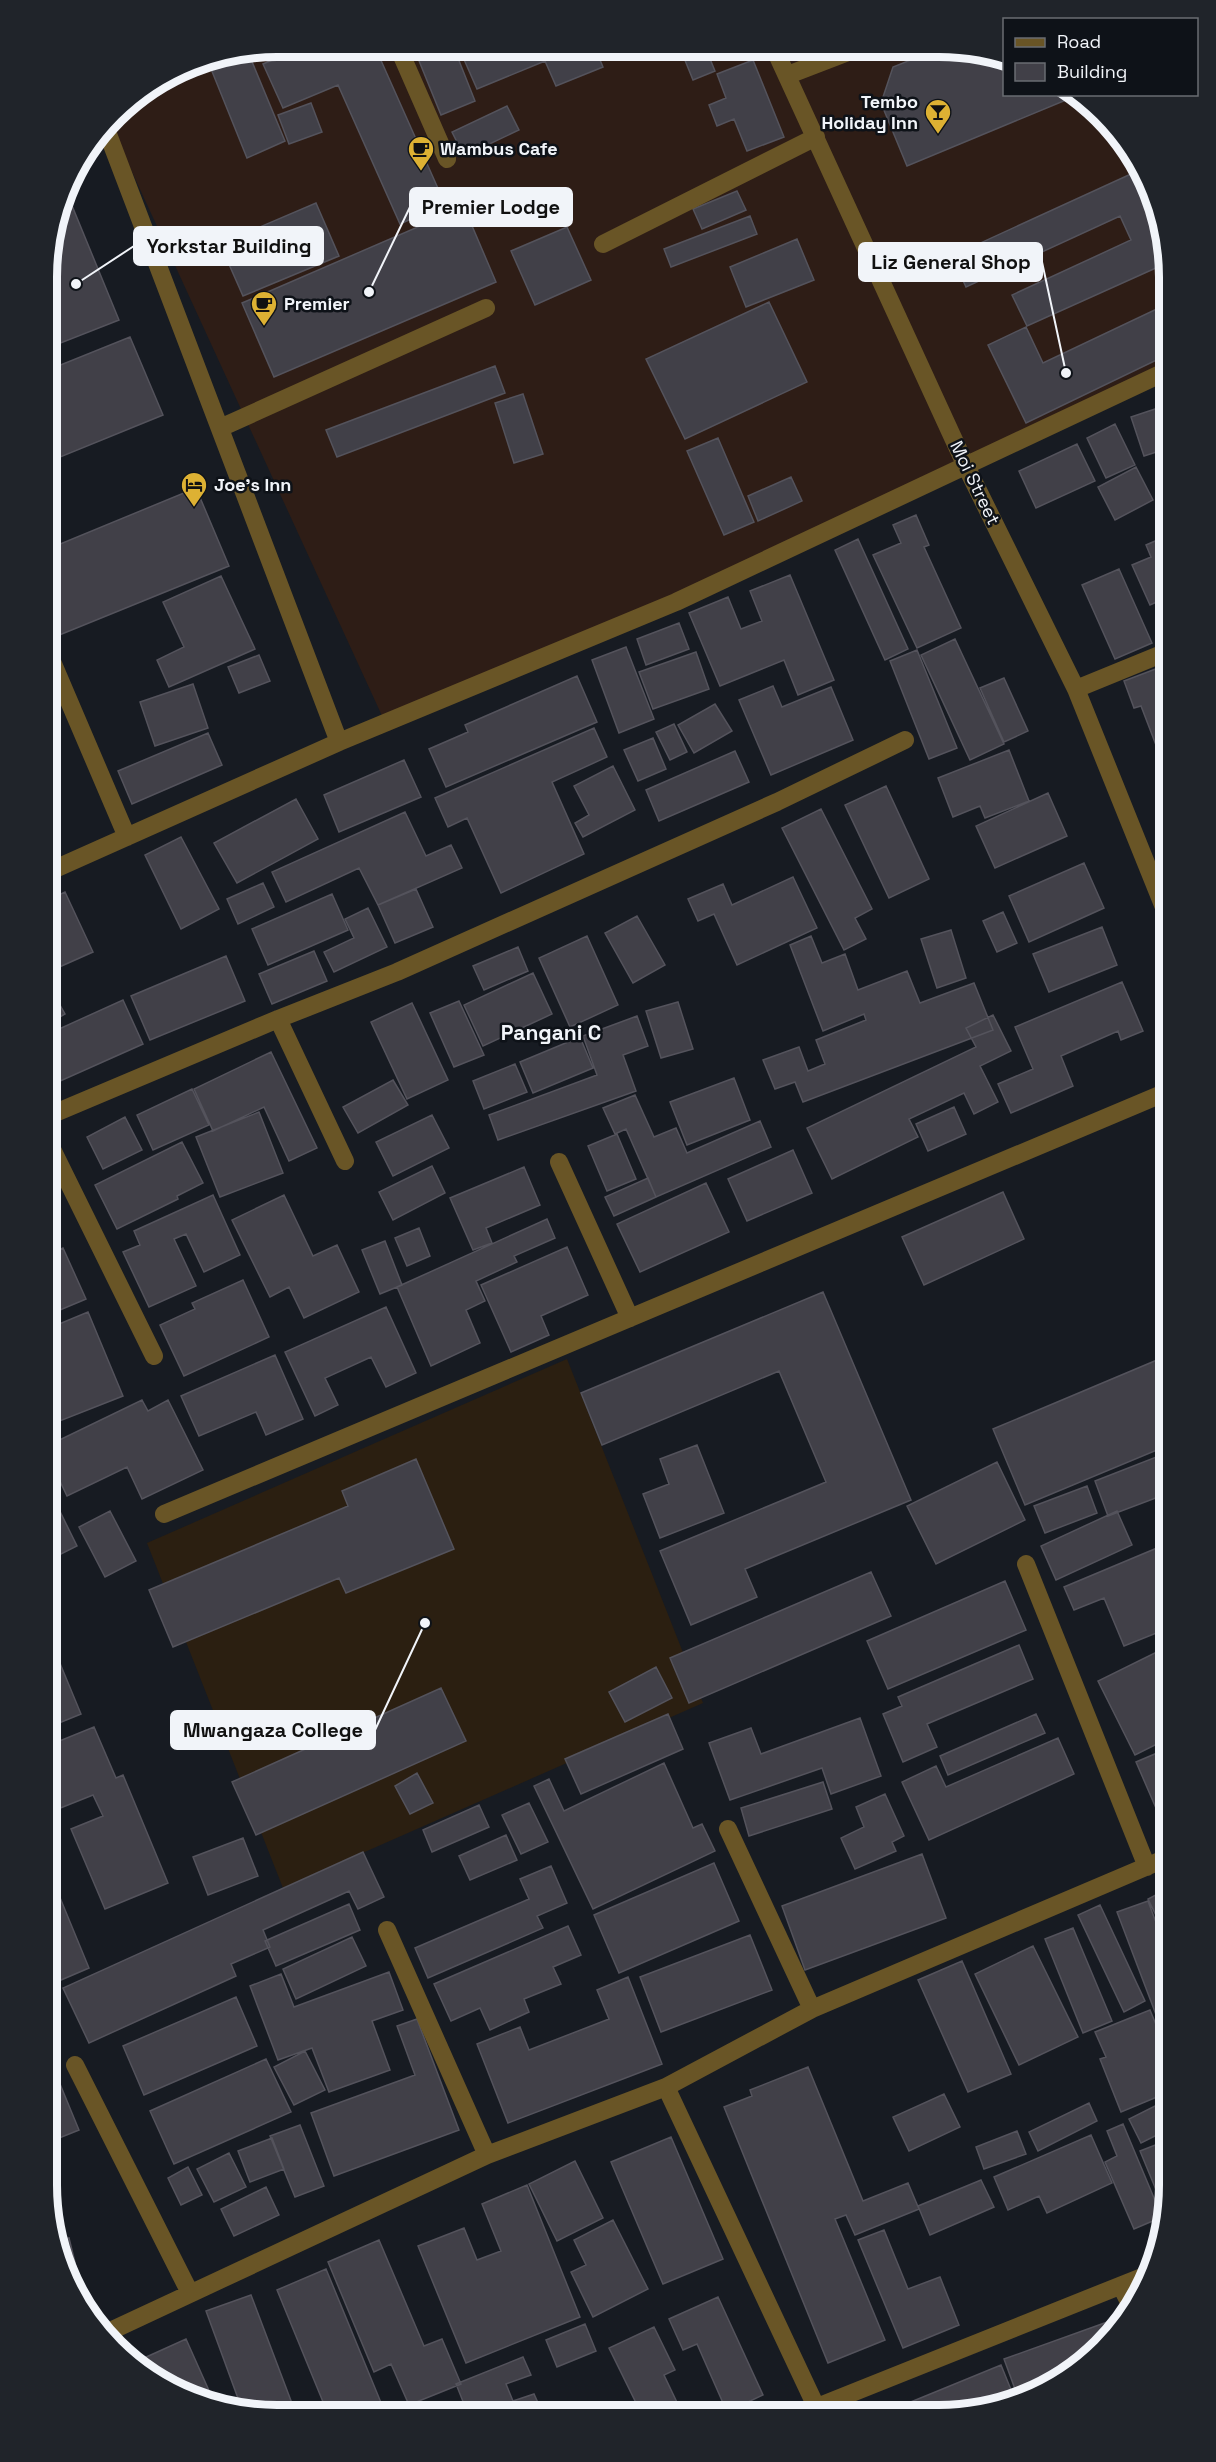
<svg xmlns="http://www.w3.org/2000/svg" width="1216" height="2462" viewBox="0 0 1216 2462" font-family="'Space Grotesk',sans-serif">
<rect width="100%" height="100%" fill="#171b22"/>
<path fill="#2e1d16" d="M277,47L983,51L1004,58V94L1077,95L1091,104L1131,149L1157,204L1169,277V378L389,731L110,124L125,104L189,64Z"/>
<path fill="#2b1f11" d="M567,1359L703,1703L283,1888L147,1543Z"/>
<path fill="#414048" stroke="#54535c" stroke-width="1.5" d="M302,47H375L445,204L400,224L338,85L283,108L263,64Z
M424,47L454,48L475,101L441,115L415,51Z
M459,48H595L603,67L556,86L545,61L477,89Z
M691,49H706L715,71L693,80L682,53Z
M709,49H726L711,54Z
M933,51H983L1004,58V94L1078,95L907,166L881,103L893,67Z
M248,52L285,141L247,158L209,64L229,56Z
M753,60L784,137L747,151L734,119L717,126L709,105L726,98L717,74Z
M311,103L322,132L289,144L278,115Z
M507,106L519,130L464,156L452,132Z
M1133,173L1163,237L1167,263L1027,326L1012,295L1131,240L1120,216L966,287L952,256Z
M66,191L119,320L48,348V248Z
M737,191L746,210L702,229L693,209Z
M316,203L339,256L243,296L220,244Z
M464,207L496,282L274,377L242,303Z
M750,216L757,234L671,267L664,249Z
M567,227L591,280L535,305L511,251Z
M797,239L814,280L746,307L730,267Z
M769,302L807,382L685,439L646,359Z
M1163,306L1169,319V354L1026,423L988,345L1026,327L1043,363Z
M130,337L163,415L48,462V370Z
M495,366L505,393L337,457L326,430Z
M523,394L543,454L514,463L495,403Z
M1164,406L1169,423V448L1144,456L1131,417Z
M1115,424L1135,465L1106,478L1087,438Z
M718,438L754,522L724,535L687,451Z
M1077,444L1095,481L1036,508L1019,471Z
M1169,451V484L1156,457Z
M1136,467L1153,500L1115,520L1098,487Z
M791,477L802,501L758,521L748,496Z
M196,488L229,566L52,638L48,630V549Z
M916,515L929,545L924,547L961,628L917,648L873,555L901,543L893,525Z
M1169,535V601L1168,597L1150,605L1132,565L1151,557L1146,545Z
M858,539L908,649L885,660L835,550Z
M1119,569L1152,643L1115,659L1082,585Z
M790,575L834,680L798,695L784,660L720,686L689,613L728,597L741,629L762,621L750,591Z
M221,576L255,649L169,687L157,660L184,647L163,602Z
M679,623L689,649L646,665L637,639Z
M955,639L1004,744L970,760L921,655Z
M626,647L654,719L619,733L592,660Z
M917,650L957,748L929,759L890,661Z
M696,652L709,689L653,709L639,672Z
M259,655L270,681L239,693L228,667Z
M1166,665L1169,674V779L1141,706L1134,708L1124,681Z
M577,676L597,722L446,787L429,749L468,732L465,725Z
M1004,678L1028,731L1004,742L980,688Z
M193,684L208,728L155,746L140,702Z
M773,686L782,707L831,687L853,740L771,775L739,700Z
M715,704L732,731L694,753L678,725Z
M674,724L687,752L670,760L656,732Z
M594,728L607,757L552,782L584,854L501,893L467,818L448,827L435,798Z
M208,733L222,765L132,804L118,771Z
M653,738L666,769L638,781L624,750Z
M1009,750L1029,801L985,818L980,806L953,817L938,778Z
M735,751L749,782L659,821L646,790Z
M404,760L421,797L339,832L324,795Z
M613,766L635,810L583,837L575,823L589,815L574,786Z
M886,786L929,879L889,898L845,805Z
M1048,793L1067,836L995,868L976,826Z
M296,799L318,839L237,883L214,843Z
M821,809L872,909L855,918L866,939L844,950L782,828Z
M405,812L426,856L451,845L462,868L378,905L359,868L286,902L272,872Z
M181,837L219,909L181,929L145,855Z
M1084,863L1104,908L1029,942L1009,896Z
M793,877L817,928L737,965L714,914L698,921L688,899L723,884L732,905Z
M263,883L274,907L238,924L227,899Z
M416,889L433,927L395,943L378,905Z
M65,892L93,952L48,972V900Z
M332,894L348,930L268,965L252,929Z
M368,908L387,947L334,972L324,952L354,938L345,919Z
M1003,912L1017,943L997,952L983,921Z
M637,916L665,965L633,983L605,933Z
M1102,927L1117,965L1049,992L1033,954Z
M951,930L966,978L937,988L921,939Z
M587,936L618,1005L570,1027L539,958Z
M811,936L822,963L845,954L858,990L907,971L920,1003L974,983L993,1030L803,1102L795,1082L775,1089L763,1060L799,1047L808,1071L825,1064L816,1040L866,1020L864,1014L823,1031L790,945Z
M518,947L528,971L484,990L473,966Z
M314,951L327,981L272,1004L259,974Z
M226,956L245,1001L150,1040L131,996Z
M533,973L552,1014L483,1046L464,1005Z
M1122,982L1143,1031L1121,1040L1118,1031L1061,1056L1073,1086L1011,1113L998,1084L1033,1069L1015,1027Z
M52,991L65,1014L48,1024V994Z
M123,1000L143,1044L58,1082L48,1059V1034Z
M459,1001L484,1055L454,1067L430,1013Z
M678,1002L693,1049L661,1058L646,1011Z
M412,1003L448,1080L407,1099L371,1022Z
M993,1015L1011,1051L980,1066L998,1102L974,1114L964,1093L909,1119L918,1137L832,1179L807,1128L976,1047L966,1028Z
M637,1016L648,1046L623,1055L636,1091L498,1140L489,1115L597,1075L583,1036Z
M580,1037L593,1068L533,1093L520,1062Z
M271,1052L317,1148L289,1161L264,1107L213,1131L194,1089Z
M515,1064L527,1092L484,1109L473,1081Z
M734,1078L750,1120L687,1145L670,1102Z
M393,1080L408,1105L358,1133L343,1107Z
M192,1089L209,1125L153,1150L137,1115Z
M635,1095L654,1137L676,1128L687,1153L760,1121L771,1147L656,1197L626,1129L615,1134L603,1108Z
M954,1107L966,1134L928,1151L916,1124Z
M259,1112L283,1173L220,1197L196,1137Z
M432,1115L449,1148L393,1176L376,1142Z
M125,1117L142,1150L103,1169L87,1137Z
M617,1134L636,1179L607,1191L588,1146Z
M182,1142L203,1183L177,1196L178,1199L117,1229L95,1185Z
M793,1150L812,1193L747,1221L728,1179Z
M432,1166L445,1193L393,1220L379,1192Z
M524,1167L540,1205L486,1228L492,1243L473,1250L450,1198Z
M648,1178L656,1197L614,1216L605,1197Z
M706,1183L729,1232L640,1272L617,1224Z
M1003,1192L1024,1239L924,1285L902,1237Z
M213,1195L240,1255L204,1272L186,1234L174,1239L196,1286L149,1307L123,1252L140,1245L134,1231Z
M284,1195L313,1256L337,1245L359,1292L304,1318L289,1287L270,1297L232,1220Z
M547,1219L555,1238L514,1256L517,1262L476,1281L485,1301L466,1310L480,1343L431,1366L397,1287Z
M47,1220L56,1240L47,1244Z
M419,1228L430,1256L407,1266L395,1238Z
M385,1241L402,1285L380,1294L362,1250Z
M567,1247L588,1295L541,1316L549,1335L511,1352L481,1285Z
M63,1248L86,1299L60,1310L47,1281V1255Z
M243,1280L269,1337L184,1376L160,1325L195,1309L192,1303Z
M823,1292L911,1500L745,1569L757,1597L691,1625L660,1551L826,1482L779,1371L602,1445L581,1393Z
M386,1307L416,1373L386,1387L371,1357L325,1378L338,1405L315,1416L285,1352Z
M88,1312L123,1396L47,1426V1329Z
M275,1355L303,1419L266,1435L256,1412L199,1436L181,1396Z
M1169,1355V1445L1025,1505L993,1429Z
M142,1400L148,1411L168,1400L203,1470L142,1499L127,1467L67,1496L47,1454V1446Z
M697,1445L724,1513L660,1538L643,1494L669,1484L660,1459Z
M1169,1452V1493L1108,1516L1095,1481Z
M416,1459L454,1549L346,1593L339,1578L173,1647L149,1590L348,1506L342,1491Z
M997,1462L1025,1520L936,1564L907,1506Z
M47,1485L77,1546L47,1561Z
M1087,1486L1097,1513L1045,1533L1034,1506Z
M110,1511L136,1561L105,1577L79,1527Z
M1117,1511L1132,1545L1056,1580L1041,1546Z
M1169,1543V1628L1124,1646L1104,1598L1074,1610L1064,1587Z
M871,1572L891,1616L689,1703L670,1658Z
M1005,1581L1026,1630L888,1689L867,1641Z
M47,1632L81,1714L47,1728Z
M1019,1645L1033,1679L927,1724L937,1747L903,1762L883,1714L902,1706L898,1697Z
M1169,1646V1738L1135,1755L1098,1681Z
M656,1667L672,1698L625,1722L609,1692Z
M441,1688L466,1741L256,1835L232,1782Z
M668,1714L683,1749L581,1794L565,1759Z
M1036,1714L1045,1733L948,1775L940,1756Z
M860,1718L881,1776L831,1794L822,1768L730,1800L709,1743L751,1728L761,1754Z
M94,1727L116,1778L123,1775L168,1883L105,1909L71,1829L103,1816L93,1795L58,1809L47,1783V1746Z
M1058,1738L1074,1774L929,1840L902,1782L936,1766L946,1787Z
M1169,1748V1811L1159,1815L1136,1762Z
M664,1763L693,1828L702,1824L715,1851L593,1909L534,1786L549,1779L564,1811Z
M417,1773L433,1803L410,1814L395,1786Z
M823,1782L832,1809L749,1836L741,1808Z
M885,1794L904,1836L892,1842L896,1851L855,1869L841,1838L864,1827L856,1807Z
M529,1803L548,1842L521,1854L502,1815Z
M479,1805L489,1827L432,1852L423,1830Z
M506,1835L517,1860L470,1880L459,1856Z
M243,1838L258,1876L208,1895L193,1857Z
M363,1852L384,1897L358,1909L349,1891L263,1930L270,1947L231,1964L236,1976L89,2043L63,1988Z
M922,1854L946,1918L805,1970L782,1906Z
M714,1863L739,1921L619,1973L594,1915Z
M551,1866L567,1903L537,1916L543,1928L428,1978L415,1948L529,1899L520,1879Z
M47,1871H49L89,1968L47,1986Z
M1169,1888V1942L1148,1899Z
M1148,1901L1169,1957V2031L1163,2033L1117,1912Z
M349,1904L360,1930L276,1966L265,1941Z
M1100,1905L1145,2001L1124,2012L1078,1915Z
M568,1926L581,1955L553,1967L561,1984L524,1999L529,2012L490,2030L480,2008L451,2021L434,1984Z
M1073,1928L1112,2021L1083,2033L1045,1939Z
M750,1935L772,1990L661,2032L640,1977Z
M352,1937L366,1966L296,1999L283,1969Z
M1033,1946L1078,2037L1019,2065L975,1974Z
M962,1961L1011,2074L968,2092L918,1980Z
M389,1972L403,2010L372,2021L390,2070L329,2092L312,2048L278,2060L250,1986L281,1974L294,2007Z
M628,1977L662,2064L508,2123L477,2044L520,2027L529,2050L609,2019L597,1990Z
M236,1997L257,2046L144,2095L123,2046Z
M1150,2010L1169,2056V2092L1121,2112L1100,2059L1106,2057L1095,2032Z
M417,2019L459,2130L334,2176L311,2113L415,2075L397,2026Z
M305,2051L325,2090L294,2105L274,2067Z
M266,2059L291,2112L174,2164L150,2111Z
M47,2066L52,2077L47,2079Z
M808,2067L863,2201L908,2183L919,2209L855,2235L846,2215L835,2219L885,2340L828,2363L724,2107L752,2096L750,2090Z
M60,2084L79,2130L47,2143V2090Z
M944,2094L960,2127L909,2151L893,2117Z
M1169,2099V2129L1141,2143L1129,2119Z
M1089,2103L1097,2121L1038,2151L1029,2132Z
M1123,2124L1162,2217L1134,2229L1105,2162L1117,2156L1107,2131Z
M300,2125L324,2186L295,2197L270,2136Z
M1017,2131L1026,2154L984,2169L976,2147Z
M1091,2135L1112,2183L1047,2213L1039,2196L1008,2210L994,2177Z
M671,2137L723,2259L663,2284L611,2162Z
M272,2138L284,2169L250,2182L238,2151Z
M1168,2140L1169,2200L1166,2214L1140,2151Z
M229,2153L246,2187L214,2202L197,2169Z
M575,2161L603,2218L557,2241L529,2184Z
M188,2167L202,2195L181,2205L168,2178Z
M981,2180L994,2207L930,2235L918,2206Z
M527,2185L580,2317L466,2363L418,2246L464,2228L477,2260L501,2251L482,2204Z
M266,2187L279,2215L234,2236L221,2209Z
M613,2220L648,2289L593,2317L571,2272L586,2265L574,2240Z
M884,2230L908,2289L940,2277L959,2325L903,2348L858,2240Z
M69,2238L82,2291L76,2293L59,2258L56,2241Z
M379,2240L424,2346L442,2339L461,2384L409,2405L391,2364L374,2372L328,2262Z
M326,2269L382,2405L361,2414H328L277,2290Z
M251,2295L296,2414L243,2412L206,2311Z
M718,2297L763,2395L727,2412L697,2344L683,2350L669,2319Z
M1110,2321L1114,2332L1067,2376L1019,2400L1004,2359Z
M585,2324L596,2351L557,2367L546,2340Z
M654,2327L675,2370L664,2375L683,2415H642L609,2348Z
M186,2339L215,2404L176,2392L133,2363Z
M523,2357L531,2375L506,2384L513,2401L534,2394L543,2414H468L456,2384Z
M1001,2365L1016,2402L1012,2403L939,2416L879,2415Z"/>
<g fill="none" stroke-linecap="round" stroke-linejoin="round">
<path stroke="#695526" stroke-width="18" d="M398,47L447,159
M775,50L965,464L1076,689L1169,920
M788,75L853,50
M106,129L339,742
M603,244L816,137
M220,428L486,308
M48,652L127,837
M1076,689L1169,651
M48,872L339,742L676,602L1169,370
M278,1019L345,1161
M48,1116L278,1019L397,972L777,802L905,740
M48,1141L154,1356
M559,1162L630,1318
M164,1514L1169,1091
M1026,1564L1147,1867
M728,1829L812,2009
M387,1930L487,2155
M75,2065L190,2293
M666,2087L820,2415
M1121,2286L1132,2308
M104,2334L487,2155L666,2087L812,2009L1169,1857
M797,2415L1152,2273"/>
</g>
<defs>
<g id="bar-pin" transform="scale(1.35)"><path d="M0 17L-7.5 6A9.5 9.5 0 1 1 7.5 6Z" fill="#ddb133" stroke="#0e1218"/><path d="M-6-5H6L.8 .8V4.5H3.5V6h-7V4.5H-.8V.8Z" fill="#111"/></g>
<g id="cafe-pin" transform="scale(1.35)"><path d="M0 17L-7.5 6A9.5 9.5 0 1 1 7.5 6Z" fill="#ddb133" stroke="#0e1218"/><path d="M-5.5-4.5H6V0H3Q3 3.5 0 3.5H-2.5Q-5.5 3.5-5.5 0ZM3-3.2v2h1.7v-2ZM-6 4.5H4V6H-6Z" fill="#111"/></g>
<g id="hotel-pin" transform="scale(1.35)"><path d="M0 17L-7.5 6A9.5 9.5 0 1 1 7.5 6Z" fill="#ddb133" stroke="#0e1218"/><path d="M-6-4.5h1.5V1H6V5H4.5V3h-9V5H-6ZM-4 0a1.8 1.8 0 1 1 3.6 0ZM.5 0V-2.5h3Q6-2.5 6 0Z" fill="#111"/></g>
</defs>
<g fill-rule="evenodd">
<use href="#bar-pin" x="938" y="112"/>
<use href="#cafe-pin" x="421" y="149"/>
<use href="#cafe-pin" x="264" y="304"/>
<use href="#hotel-pin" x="194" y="485"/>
</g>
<g text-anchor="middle" stroke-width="5" stroke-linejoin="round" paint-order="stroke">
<g font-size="18" font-weight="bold" fill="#f1f4f9" stroke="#0e1218" text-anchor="start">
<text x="918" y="108" text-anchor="end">Tembo<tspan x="918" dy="21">Holiday Inn</tspan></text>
<text x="440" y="155">Wambus Cafe</text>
<text x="284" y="310">Premier</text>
<text x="214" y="491">Joe's Inn</text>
</g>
<g font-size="18" fill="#f1f4f9" stroke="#0e1218">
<text transform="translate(975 483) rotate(64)" y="6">Moi Street</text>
</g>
<g font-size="21" font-weight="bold" fill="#f1f4f9" stroke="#0e1218">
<text x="551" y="1040">Pangani C</text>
</g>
</g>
<path d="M0 0H1216V2462H0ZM277 57H939A220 220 0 0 1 1159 277V2185A220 220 0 0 1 939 2405H277A220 220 0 0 1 57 2185V277A220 220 0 0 1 277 57Z" fill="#20242a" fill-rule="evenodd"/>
<path fill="none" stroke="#f1f4f9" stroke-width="8" d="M277 57H939A220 220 0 0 1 1159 277V2185A220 220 0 0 1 939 2405H277A220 220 0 0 1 57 2185V277A220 220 0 0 1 277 57Z"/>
<path fill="none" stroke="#f1f4f9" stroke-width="2" d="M369 292L410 207M76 284L134 246M1066 373L1042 262M425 1623L375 1730"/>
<g fill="#f1f4f9" stroke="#0e1218" stroke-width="2">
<circle cx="369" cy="292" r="6"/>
<circle cx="76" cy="284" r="6"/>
<circle cx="1066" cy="373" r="6"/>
<circle cx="425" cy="1623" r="6"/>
</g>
<g fill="#f1f4f9" stroke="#f1f4f9" stroke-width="2">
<rect x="410" y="188" width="162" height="38" rx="6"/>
<rect x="134" y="227" width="189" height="38" rx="6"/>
<rect x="859" y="243" width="183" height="38" rx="6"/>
<rect x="171" y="1711" width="204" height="38" rx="6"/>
</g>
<g font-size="20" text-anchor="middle" font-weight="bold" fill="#111">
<text x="491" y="214">Premier Lodge</text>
<text x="229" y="253">Yorkstar Building</text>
<text x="951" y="269">Liz General Shop</text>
<text x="273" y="1737">Mwangaza College</text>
</g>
<rect x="1003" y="18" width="195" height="78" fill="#0e1218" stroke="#696c72" stroke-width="1.5"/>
<rect x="1015" y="38" width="30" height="9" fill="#695526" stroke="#696c72" stroke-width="1.5"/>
<text x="1057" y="48" font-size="18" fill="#f1f4f9">Road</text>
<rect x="1015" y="63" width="30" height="18" fill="#414048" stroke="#696c72" stroke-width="1.5"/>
<text x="1057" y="78" font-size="18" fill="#f1f4f9">Building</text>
</svg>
